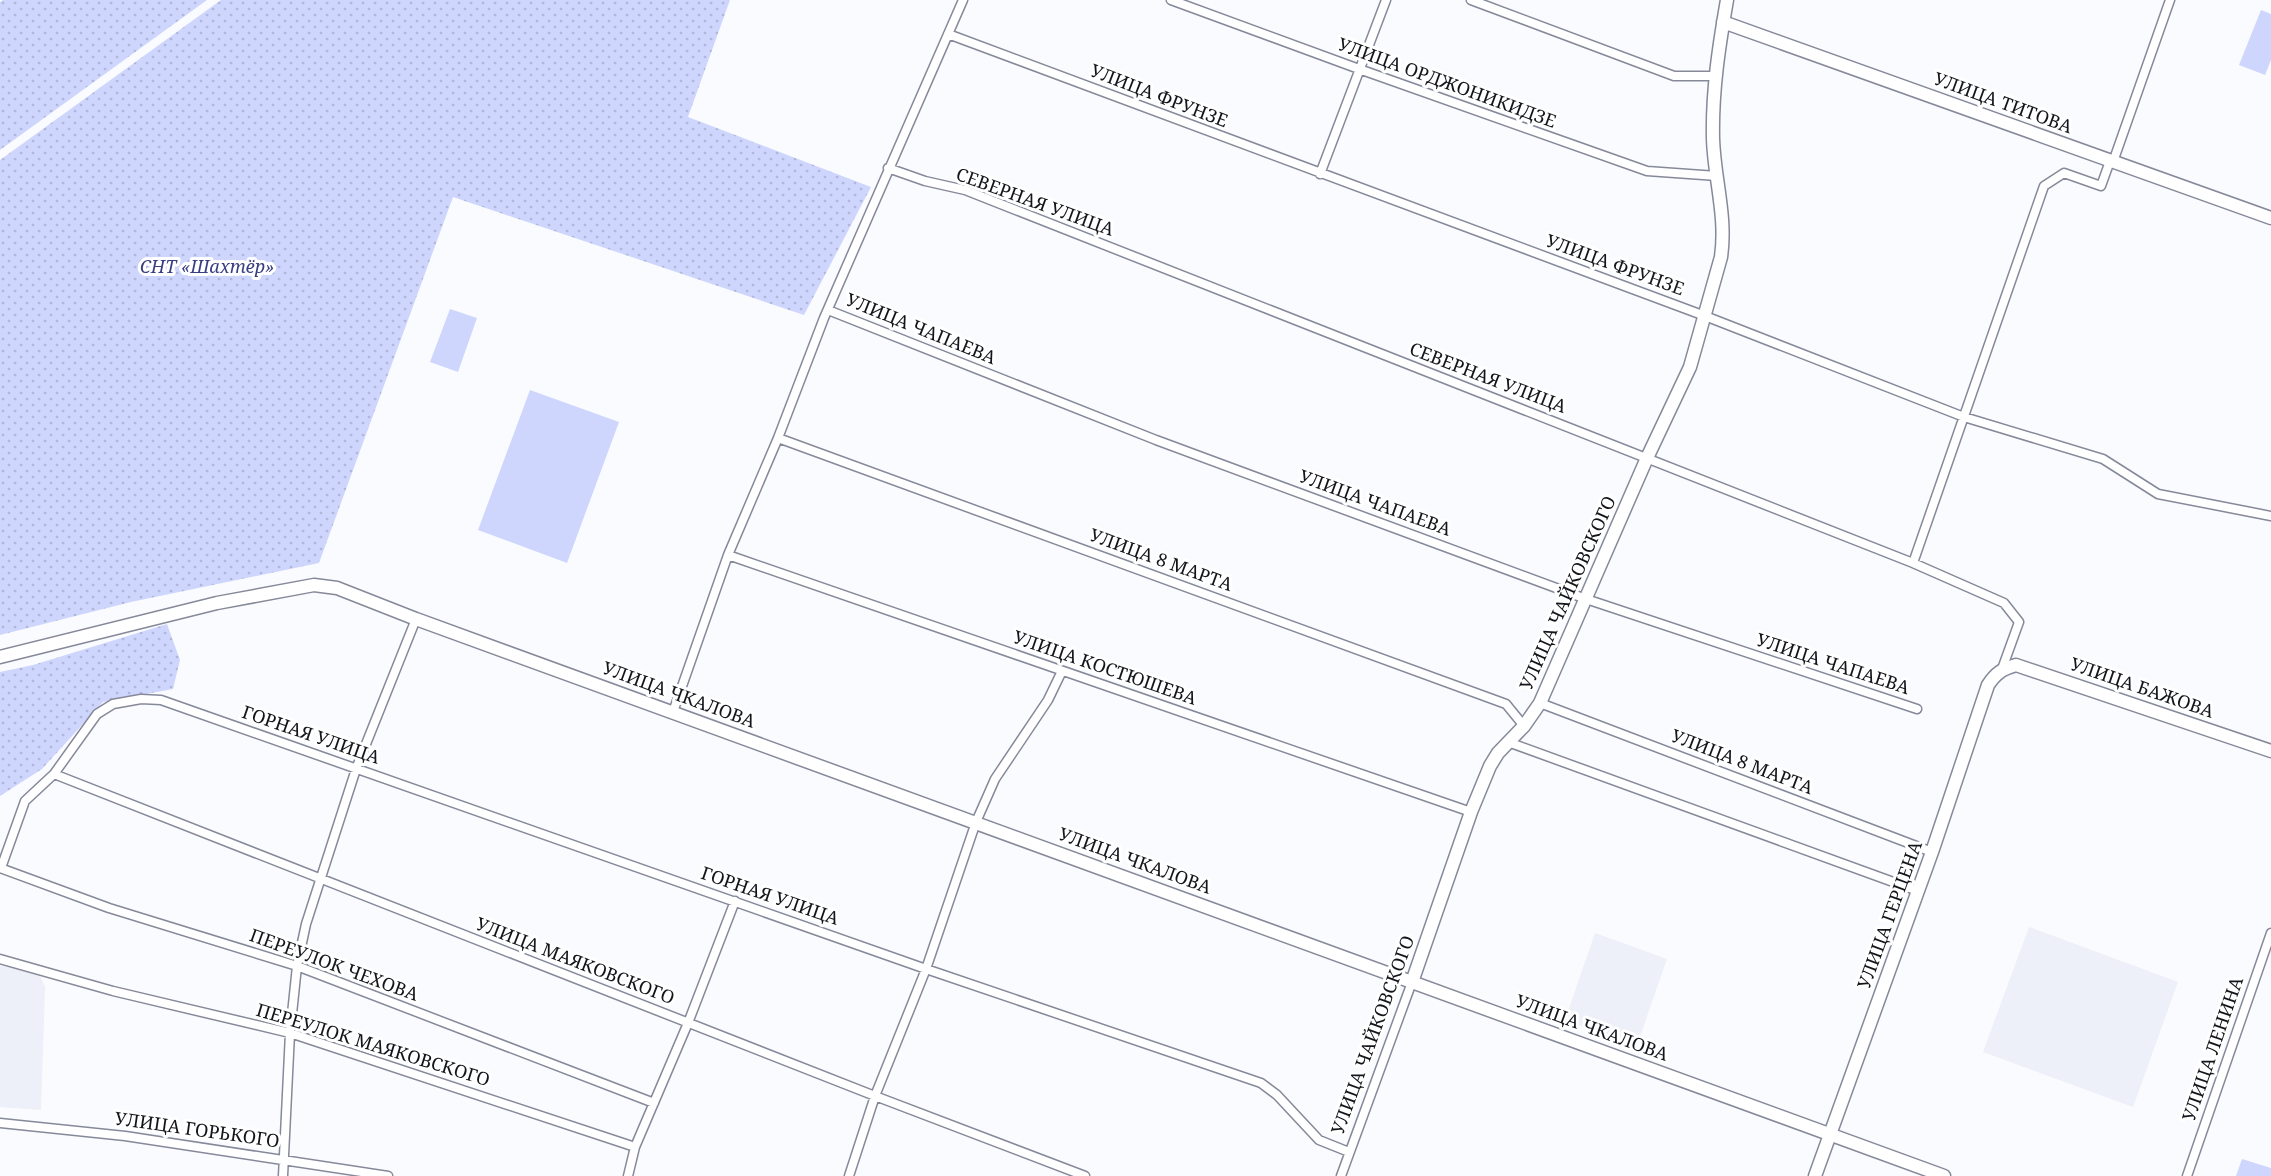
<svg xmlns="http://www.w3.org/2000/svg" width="2271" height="1176" viewBox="0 0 2271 1176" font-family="'Noto Serif',serif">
<defs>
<pattern id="garden-dots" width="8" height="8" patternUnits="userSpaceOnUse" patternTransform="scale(1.5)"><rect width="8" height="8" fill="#ced6fe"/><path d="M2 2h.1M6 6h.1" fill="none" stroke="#b0b7d9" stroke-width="1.8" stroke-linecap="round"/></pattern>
</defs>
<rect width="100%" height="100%" fill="#fafbff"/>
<path fill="#edeff9" d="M2029,927L2178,982L2133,1107L1983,1052Z
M1595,933L1667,959L1637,1045L1565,1020Z
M0,966L38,971L45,987L41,1110L0,1107Z"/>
<path fill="url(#garden-dots)" d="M3,0H207L0,150V2Z
M221,0H730L688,117L871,187L804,315L453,197L319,563L131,602L0,635V160Z
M167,624L180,660L173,689L103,702L42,769L0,796V672L33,665Z"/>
<path fill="#ced6fe" d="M2261,10L2271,14V60L2265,75L2239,65Z
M450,309L477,318L458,372L430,362Z
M530,390L619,422L567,563L478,530Z
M2242,1159L2271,1168V1176H2236Z"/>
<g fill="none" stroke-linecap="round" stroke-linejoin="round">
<g stroke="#858999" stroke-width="11">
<path id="street" d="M1171,0L1359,69L1647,171L1717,176
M1471,0L1674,76H1715
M948,34L1705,316L1964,417L2103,459L2158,494L2271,516
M2113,162L2170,0
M888,168L925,181L965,190L1913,563L2004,603L2019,622L2002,669
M1320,174L1386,0
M828,310L1156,440L1586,599L1917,709
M778,438L1506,704L1524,726
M728,555L1471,812
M1913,563L2044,186L2064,173L2101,186L2110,161
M1540,703L1932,852
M673,712L728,555L778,438L824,318L963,0
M1508,742L1918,891
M54,774L875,1096L1085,1176
M0,868L109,908L297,966L654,1103
M1,868L25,801L54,774L97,714L113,704L141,699L161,700L926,969L1261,1083L1277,1095L1319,1140L1349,1152
M0,959L113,991L290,1033L635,1147L628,1176
M0,1123L125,1136L388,1176
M635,1147L688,1023L735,901
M283,1176L290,1033L297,966L306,924L356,769L416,619
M849,1176L875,1096L926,969L976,822L995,779L1048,700L1062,671
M1341,1176L1412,982
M2187,1176L2271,933"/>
</g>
<g stroke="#858999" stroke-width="15">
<path id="secondary" d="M1723,22L2271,218
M0,657L217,603L314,585L337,588L416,619L1944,1176
M1412,982L1471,812L1490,766L1498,753L1524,726L1540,703L1647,458L1690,367L1721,257C1727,216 1714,178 1713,138C1712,91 1719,46 1727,0
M1815,1176L1932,852L1988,685C1996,673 2002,669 2016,665L2271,751"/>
</g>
<use href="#street" stroke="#fff" stroke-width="8"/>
<use href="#secondary" stroke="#fff" stroke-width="12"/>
</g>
<g text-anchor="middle" stroke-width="6" stroke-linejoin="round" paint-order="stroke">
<g font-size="18" fill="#13151b" stroke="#fff">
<text transform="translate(1447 83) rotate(20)" y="6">УЛИЦА ОРДЖОНИКИДЗЕ</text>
<text transform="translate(1159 96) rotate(21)" y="6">УЛИЦА ФРУНЗЕ</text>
<text transform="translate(2003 103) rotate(20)" y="6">УЛИЦА ТИТОВА</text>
<text transform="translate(1035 202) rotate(20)" y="6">СЕВЕРНАЯ УЛИЦА</text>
<text transform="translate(1615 265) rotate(20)" y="6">УЛИЦА ФРУНЗЕ</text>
<text transform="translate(921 329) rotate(22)" y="6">УЛИЦА ЧАПАЕВА</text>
<text transform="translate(1488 378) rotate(21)" y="6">СЕВЕРНАЯ УЛИЦА</text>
<text transform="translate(1375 503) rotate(20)" y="6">УЛИЦА ЧАПАЕВА</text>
<text transform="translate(1161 560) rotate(20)" y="6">УЛИЦА 8 МАРТА</text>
<text transform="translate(1568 593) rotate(-66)" y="6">УЛИЦА ЧАЙКОВСКОГО</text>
<text transform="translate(1833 664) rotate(18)" y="6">УЛИЦА ЧАПАЕВА</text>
<text transform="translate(1105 668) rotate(19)" y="6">УЛИЦА КОСТЮШЕВА</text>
<text transform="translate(2142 688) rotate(19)" y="6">УЛИЦА БАЖОВА</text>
<text transform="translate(679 695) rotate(20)" y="6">УЛИЦА ЧКАЛОВА</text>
<text transform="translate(311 735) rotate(19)" y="6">ГОРНАЯ УЛИЦА</text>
<text transform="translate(1742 762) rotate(21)" y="6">УЛИЦА 8 МАРТА</text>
<text transform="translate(1135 861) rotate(20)" y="6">УЛИЦА ЧКАЛОВА</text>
<text transform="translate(770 896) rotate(19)" y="6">ГОРНАЯ УЛИЦА</text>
<text transform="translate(1890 915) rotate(-70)" y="6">УЛИЦА ГЕРЦЕНА</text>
<text transform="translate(575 961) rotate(21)" y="6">УЛИЦА МАЯКОВСКОГО</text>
<text transform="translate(334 965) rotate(20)" y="6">ПЕРЕУЛОК ЧЕХОВА</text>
<text transform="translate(1592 1028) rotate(20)" y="6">УЛИЦА ЧКАЛОВА</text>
<text transform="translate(1373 1035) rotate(-70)" y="6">УЛИЦА ЧАЙКОВСКОГО</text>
<text transform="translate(373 1045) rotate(17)" y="6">ПЕРЕУЛОК МАЯКОВСКОГО</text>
<text transform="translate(2213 1049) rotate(-71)" y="6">УЛИЦА ЛЕНИНА</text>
<text transform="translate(197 1130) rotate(8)" y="6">УЛИЦА ГОРЬКОГО</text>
</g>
<g font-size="18" font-style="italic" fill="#393e82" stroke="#fff">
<text x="207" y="273">СНТ «Шахтёр»</text>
</g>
</g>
</svg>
